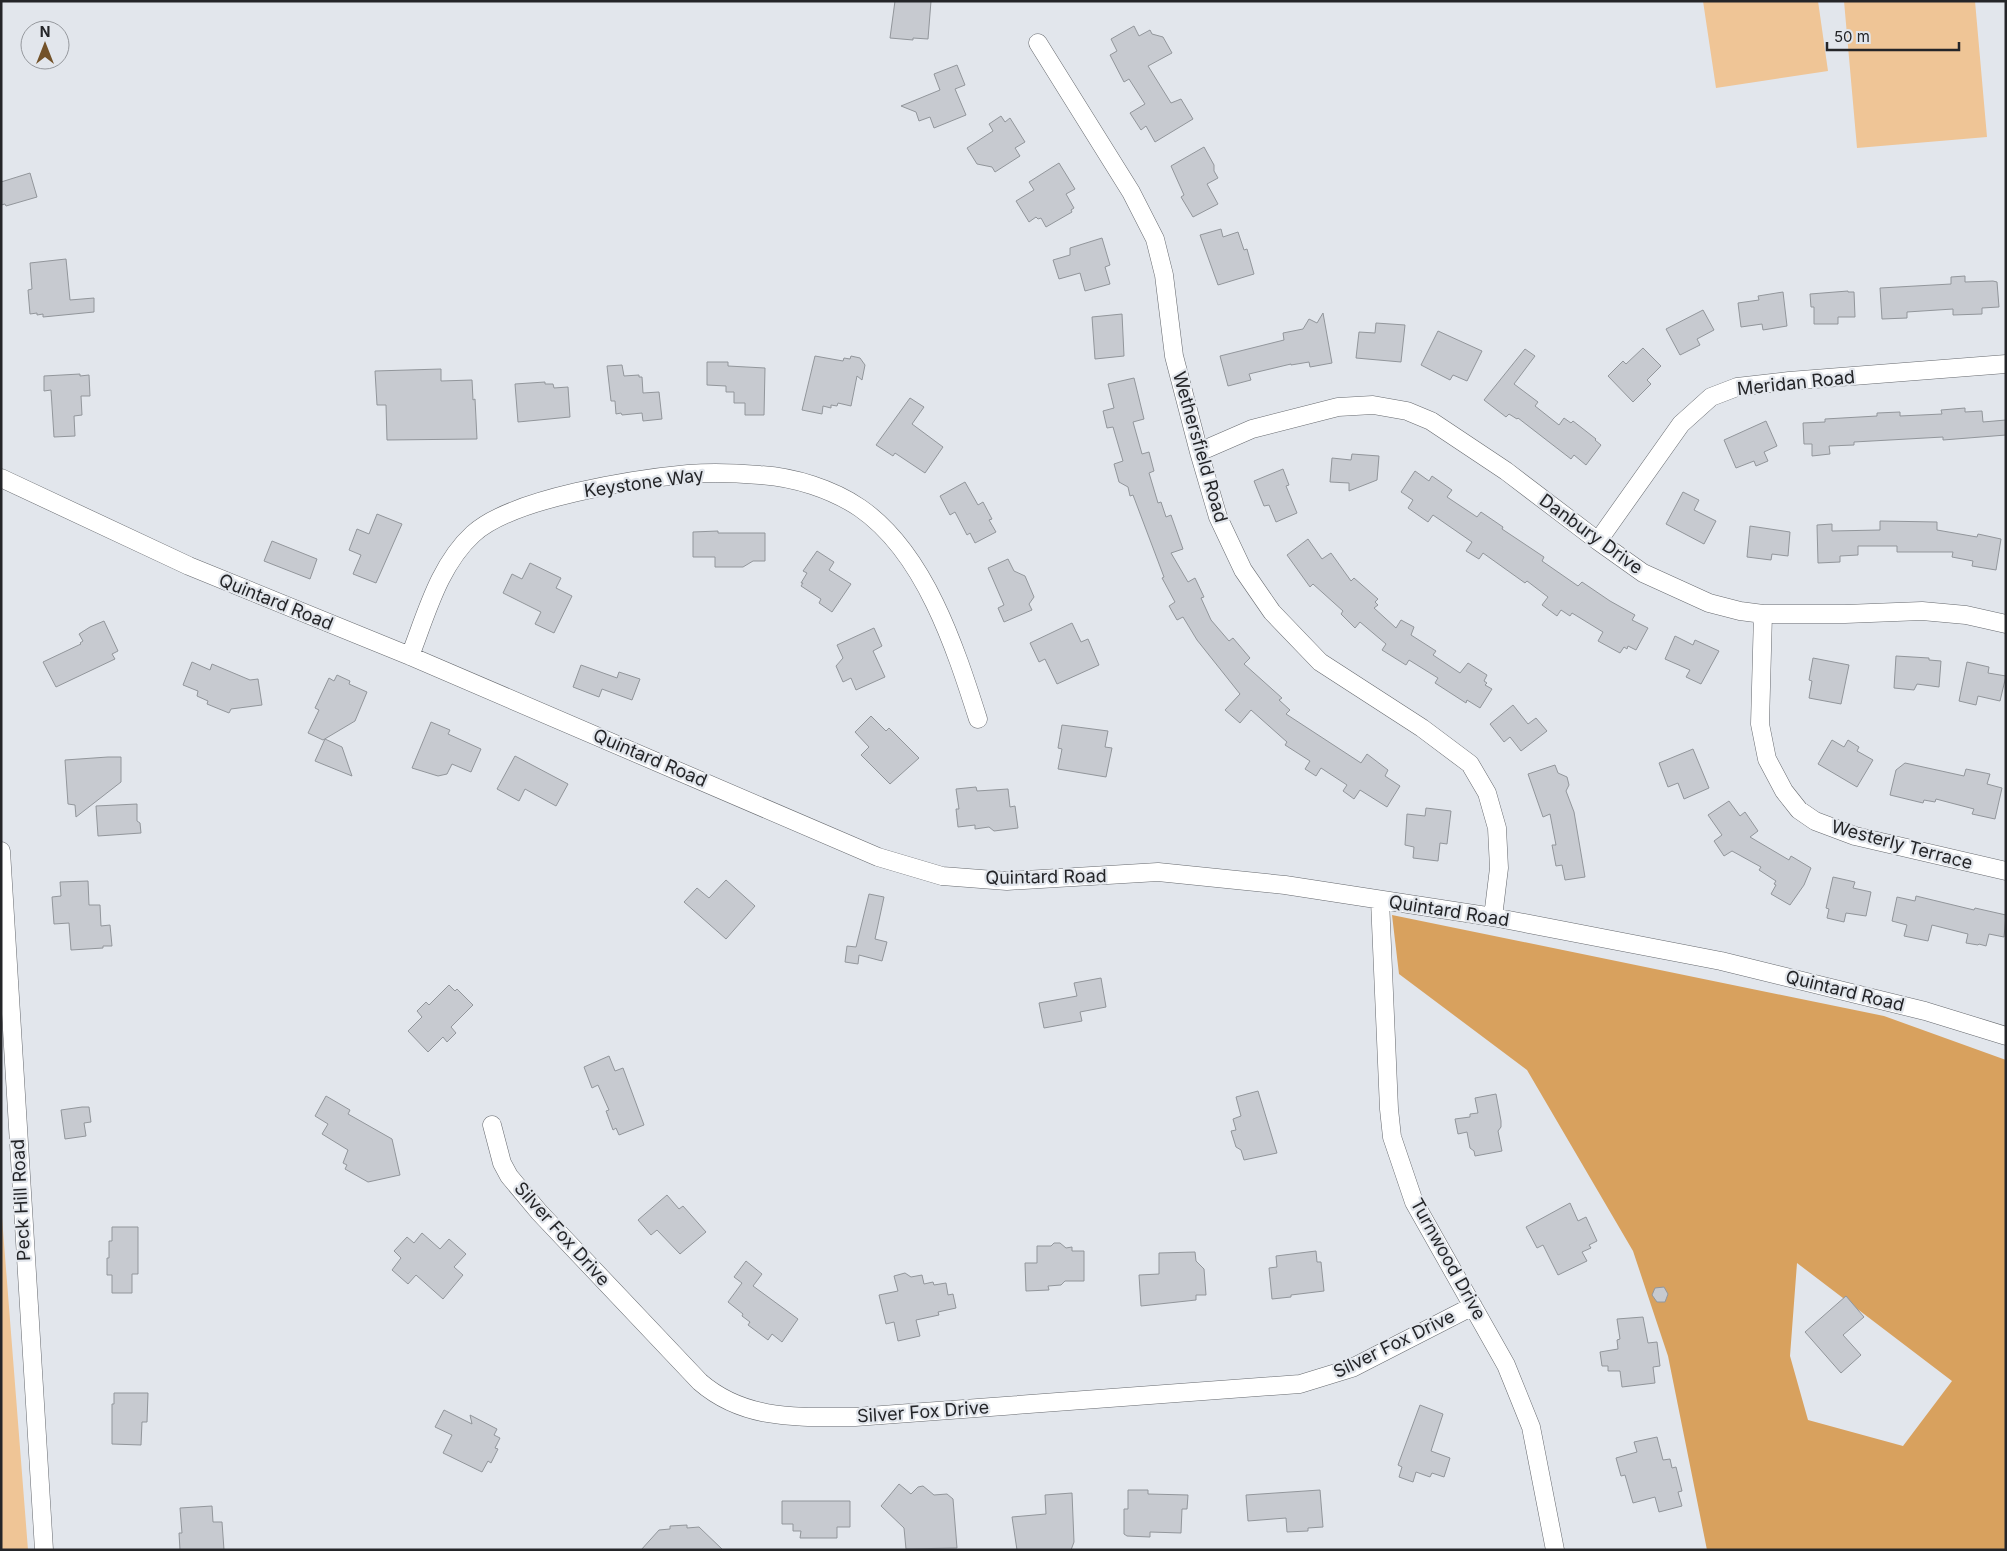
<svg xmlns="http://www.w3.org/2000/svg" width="2007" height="1551" viewBox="0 0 2007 1551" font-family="Inter,sans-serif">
<rect width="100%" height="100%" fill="#e2e6ec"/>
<path fill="#efc596" d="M1703,1H1818L1828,71L1716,88Z
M1844,1H1975L1987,137L1857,148Z
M1,1205L28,1550H1Z"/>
<path fill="#d8a15e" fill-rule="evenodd" d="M1392,915L1884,1016L2006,1060V1550H1707L1668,1356L1633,1251L1527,1070L1399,974ZM1797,1263L1952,1381L1903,1446L1808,1420L1790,1356Z"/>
<path fill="#c7cad0" stroke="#92969b" d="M895,1H931L928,39L913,38V40L890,38Z
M1134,26L1139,36L1150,30L1152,34L1163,37L1172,53L1148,66L1171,103L1181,99L1193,119L1155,142L1146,126L1141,130L1130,113L1145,104L1129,79L1124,82L1110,55L1117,51L1111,39Z
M957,65L965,85L955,89L966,115L934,128L930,117L919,121L916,112L901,106L940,90L934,74Z
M1001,116L1005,122L1010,118L1025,142L1015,148L1020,156L995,172L992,167L977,164L967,148L993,131L989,124Z
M1204,147L1214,165V171L1218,178L1207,184L1218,204L1193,217L1181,197L1184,195L1171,166Z
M1059,163L1075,189L1066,194L1074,208L1071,210L1072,212L1046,227L1041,218L1038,219L1036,217L1029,222L1016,201L1034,190L1029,182Z
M30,173L37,197L6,206L5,204L1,205V182Z
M1221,229L1223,237L1238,232L1244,250L1247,249L1254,274L1218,285L1200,235Z
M1102,238L1110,265L1105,267L1110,284L1085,291L1080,273L1059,279L1053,260L1070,255V248Z
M66,259L70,300L94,298V312L43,317V314L37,315V313L30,314L28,290L32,289L30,263Z
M1965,276V282L1993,281L1997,282L1999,307L1982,308V314L1953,315V309L1907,312V318L1882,319L1880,288L1951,284V277Z
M1848,291V292H1854L1855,317H1838V324H1814V307H1811L1810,294Z
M1783,292L1787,326L1763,330L1762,324L1741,327L1738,303L1759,300L1758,296Z
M1703,310L1714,330L1697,339L1700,345L1680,355L1666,329Z
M1323,313L1332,363L1310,367L1309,362L1291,365V364L1249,374L1251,380L1228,386L1220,356L1284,340L1283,333L1303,329L1309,319L1317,323Z
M1122,314L1124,356L1095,359L1092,317Z
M1376,323L1405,325L1401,362L1356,358L1359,332L1375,333Z
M1438,331L1482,351L1467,381L1453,375L1450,380L1421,365Z
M1643,348L1661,366L1647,380L1651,384L1633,402L1608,376L1623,361L1626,364Z
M1525,349L1535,356L1514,384L1538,402L1535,406L1559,425L1564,418L1571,423L1573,421L1596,439L1595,440L1601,445L1586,465L1574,455L1571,459L1518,418L1517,419L1509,414L1506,417L1484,400Z
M815,356L843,361L844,358L850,359L851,356L860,358L865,365L862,380L857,376L851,406L838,403L837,406L831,405V408L823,406L822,414L802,410Z
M707,362H728V366L765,368L764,415H745V403H734V392H726V386L707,385Z
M622,365L624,376L639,375V377H642L643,393L659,392L662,419L643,421L642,413L622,415L621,413L616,414L615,401H611L607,366Z
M441,369V381L472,380L473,400L475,399L477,439L387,440L386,405H377L375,371Z
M80,374V376L89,375L90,396H81L82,415L74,416L75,436L54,437L51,390L44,391V376Z
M1134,378L1144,419L1133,422L1142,454L1149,452L1154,471L1149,473L1158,503L1161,502L1166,517L1171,515L1183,549L1171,553L1188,582L1195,578L1204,597L1201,598L1211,620L1229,641L1233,638L1250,658L1244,664L1282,698L1279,700L1290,710L1286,714L1361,763L1367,754L1388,770L1385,776L1400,786L1387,807L1360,790L1354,799L1343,791L1347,785L1321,768L1316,776L1305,769L1310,761L1285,745L1287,742L1251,710L1240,723L1225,710L1240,694L1197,640L1183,617L1177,620L1169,606L1175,602L1162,578L1164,577L1133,495L1130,496L1128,487L1119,482L1114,464L1123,461L1113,427L1107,428L1103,411L1114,408L1108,384Z
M545,382V384H553L554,388L568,387L570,417L518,422L515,384Z
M910,398L924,407L912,424L943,447L925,473L895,453L893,456L876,445Z
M1965,408V412L1982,411L1983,422L2006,420V435L1943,440V437L1854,442V445L1829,446L1830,454L1812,456V444H1804L1803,423L1825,422V419L1877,416V413L1900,412V416L1942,414L1941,410Z
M1766,421L1777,446L1764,452L1768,461L1756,466L1754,461L1736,468L1724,440Z
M1352,454L1379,456L1377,480L1349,491V483L1330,482L1332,458L1351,460Z
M1283,469L1289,485L1286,486L1297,513L1276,522L1269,505L1264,506L1254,481Z
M1415,471L1429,481L1432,476L1452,490L1447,497L1477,517L1481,512L1503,527L1502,529L1544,557L1542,561L1578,586L1582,582L1610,601L1635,615L1632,620L1648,628L1636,650L1628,646L1627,649L1624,647L1620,653L1598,641L1603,632L1572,613L1570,616L1561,610L1557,616L1542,605L1548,597L1527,581L1525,583L1483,553L1479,559L1466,551L1472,542L1433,515L1428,522L1408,508L1413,500L1401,492Z
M965,482L978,505L983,502L992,519L989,520L996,532L975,543L970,533L967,535L955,512L950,515L940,496Z
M1683,492L1699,500L1694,510L1716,521L1704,544L1666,524Z
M377,514L402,524L376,583L353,574L361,555L349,550L357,529L369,534Z
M1880,521L1937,522V530L1977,537L1978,534L2001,539L1996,570L1972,566L1973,561L1952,557L1953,552H1897V546H1858V555L1840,556V562L1818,563L1817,525L1832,524V531L1880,530Z
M1750,526L1790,532L1788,556L1772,554L1771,560L1747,557Z
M718,531V533H765V561H753L743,567H715V557H693V532Z
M1308,539L1322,559L1331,553L1351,581L1354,578L1378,599L1375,602L1378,605L1374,608L1396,628L1401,620L1414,627L1411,635L1436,651L1433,655L1460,673L1468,663L1487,675L1484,681L1487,683L1485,685L1492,689L1480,708L1467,700L1466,703L1435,683L1438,678L1409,660L1406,665L1382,650L1386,644L1360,622L1355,628L1341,614L1343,611L1313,584L1310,587L1287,555Z
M272,541L317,559L310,579L264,561Z
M817,551L834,562L829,570L851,584L832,612L819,603L821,599L801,586L803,583H801L807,573L803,571Z
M1008,559L1014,571L1025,576L1034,597L1029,604L1032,610L1004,622L998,608L1004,605L988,568Z
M530,563L561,578L556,588L572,596L554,633L535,624L541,612L503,593L512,574L522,579Z
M104,621L118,651L112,654L115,659L56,687L43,662L81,644L80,643L83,641L79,634L90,627Z
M1072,623L1081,642L1088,639L1099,665L1057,684L1045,659L1039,662L1030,643Z
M874,628L882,646L873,651L885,677L856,690L851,678L843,682L836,666L843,658L837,645Z
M1675,636L1693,645L1695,640L1719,651L1701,684L1686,677L1690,670L1665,659Z
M1896,656L1929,658V660L1941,661L1939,687L1917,684L1914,690L1894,688Z
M1813,658L1849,665L1841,704L1809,698L1812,681L1809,680Z
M192,662L210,670L212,664L250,680L258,679L262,705L231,709L229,713L207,704L208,701L197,696L198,691L183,685Z
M1967,662L1989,667L1988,673L2006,676L2000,701L1978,696L1976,705L1959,701Z
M581,665L617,678L619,672L640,679L632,700L602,689L599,697L573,687Z
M337,675L350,681L349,684L367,692L355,721L323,740L308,733L319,710L315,708L329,678L334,681Z
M1513,705L1528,724L1536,718L1547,731L1521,751L1510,737L1504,742L1490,724Z
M871,716L886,731L889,728L919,758L890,784L861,755L869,747L855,732Z
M431,722L450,730L448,734L481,749L471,772L452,764L447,774L438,776L412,768Z
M1062,725L1108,731L1105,747L1112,748L1106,777L1058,769L1062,749L1058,748Z
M325,739L342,747L352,776L315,761Z
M1832,740L1844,747L1848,740L1859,747L1857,751L1873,760L1857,787L1818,764Z
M1693,749L1709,788L1684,799L1678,783L1668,787L1659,763Z
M515,756L568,784L556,806L525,789L519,801L497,789Z
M108,757H121V782L76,817L75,805L68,804L65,760Z
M1905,763L1964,776L1966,769L1990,774L1987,784L2002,788L1995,819L1972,814L1974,809L1936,799L1935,802L1924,800L1923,803L1890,795L1896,770Z
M1555,765L1558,773L1567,777L1569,785L1566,791L1574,812L1585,877L1565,880L1562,865L1556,866L1552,845H1556L1550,814L1543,817L1528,774Z
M976,787L977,791L1008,789L1010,807L1015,806L1018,828L994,831L989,827L975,829V825L958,827L956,809H959L956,789Z
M1729,801L1740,816L1745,812L1758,831L1750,837L1789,860L1791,856L1811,868L1804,885L1790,905L1771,894L1776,885L1774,884L1776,881L1759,870L1761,867L1732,851L1724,856L1714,841L1722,835L1708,815Z
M137,804V821L140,823L141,833L98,836L96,806Z
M1426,808L1451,811L1447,844L1440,843L1438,861L1413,858L1414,847L1405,845L1407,814L1425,816Z
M1833,877L1855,882L1853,888L1871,892L1866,916L1846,913L1844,922L1827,918L1829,909L1826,908Z
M726,880L755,906L726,939L684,902L697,888L709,898Z
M88,881L89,905H100L101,926L110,925L112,946H103V948L71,950L69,923L54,924L52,897L61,896L60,882Z
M869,894L884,897L875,939L887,942L882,961L859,955L858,964L845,962L847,946L856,947Z
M1916,896L1974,910L1975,908L2006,915L2004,937L1989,934L1986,946L1979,944L1978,945L1966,943L1968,934L1932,925L1928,941L1904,936L1907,925L1892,921L1897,897L1915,901Z
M1101,978L1106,1007L1080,1012L1082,1021L1044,1028L1039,1003L1077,996L1074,983Z
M449,985L455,991L457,989L473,1005L451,1027L456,1033L447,1042L443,1037L428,1052L408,1031L422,1017L417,1011L426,1002L429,1005Z
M609,1056L615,1071L623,1068L644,1125L619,1135L616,1128L613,1130L606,1111L609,1110L598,1085L592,1088L584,1067Z
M1258,1091L1277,1153L1244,1160L1241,1150L1236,1147L1231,1131L1236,1130L1233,1119L1241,1116L1236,1097Z
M1496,1094L1501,1121V1127L1498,1131L1502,1151L1475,1156L1474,1151L1470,1148L1467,1132L1458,1134L1455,1119L1470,1117V1114L1478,1113L1475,1098Z
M326,1096L350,1110L348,1114L392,1139L400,1175L368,1182L345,1169L347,1165L343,1163L348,1150L322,1134L328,1124L315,1116Z
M82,1107H89L91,1122L84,1123L86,1136L65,1139L61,1110Z
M667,1195L679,1209L683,1206L706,1232L680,1254L657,1230L651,1235L638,1220Z
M1570,1203L1578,1221L1586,1217L1597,1241L1589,1245L1591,1248L1582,1252L1587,1261L1558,1275L1543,1245L1537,1248L1526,1227Z
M112,1227H138V1274H132V1293H112V1275H107V1258H109V1241H112Z
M422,1233L440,1249L449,1239L466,1254L454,1267L463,1275L443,1299L416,1275L408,1284L392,1270L401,1258L394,1251L407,1237L414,1243Z
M1054,1243H1060L1066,1248L1072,1247V1251H1084V1281H1065L1061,1285L1048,1286L1049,1290L1026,1291L1025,1263H1037V1246H1051Z
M1316,1251L1317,1262H1321L1324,1291L1291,1295V1297L1272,1299L1269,1268L1277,1267L1276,1256Z
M1195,1252L1196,1261L1204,1269L1206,1295H1196V1300L1141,1306L1139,1275L1159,1274V1253Z
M746,1261L762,1274L753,1286L798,1319L782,1342L772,1334L768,1340L748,1325L750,1322L742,1316L743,1314L728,1302L742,1283L734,1277Z
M905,1273L911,1277L922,1275L924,1284L933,1282L934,1285L946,1283L948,1295L953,1294L956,1308L938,1312L939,1315L916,1320L920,1336L898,1341L894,1322L886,1324L879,1295L898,1291L894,1276Z
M1664,1287L1668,1294L1665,1302H1657L1652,1295L1655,1288Z
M1846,1296L1864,1317L1843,1335L1861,1355L1841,1373L1805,1332Z
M1643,1317L1648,1343L1657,1342L1660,1366L1653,1367L1655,1383L1622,1387L1620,1371H1608V1366H1602L1600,1352L1618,1349L1617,1340L1620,1339L1617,1319Z
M114,1393H148L147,1422H142L141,1445L112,1444V1404H114Z
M1420,1405L1443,1414L1431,1451L1450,1458L1444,1477L1432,1473L1430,1477L1416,1472L1413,1482L1399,1477L1402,1467L1398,1465Z
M444,1410L472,1424L470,1415L497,1429L494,1435L500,1438L495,1448L498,1449L491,1463L488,1461L482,1472L443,1453L452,1435L435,1427Z
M1657,1437L1663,1460L1670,1459L1672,1468L1676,1467L1682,1491L1678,1492L1682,1506L1659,1512L1655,1497L1633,1503L1625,1475L1621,1476L1616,1458L1637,1452L1634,1442Z
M899,1484L911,1494L918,1487L923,1486L934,1495L947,1494L953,1499L957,1548L906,1549L904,1528L881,1506Z
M1128,1490H1148V1494L1188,1495L1187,1509H1182L1181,1533L1150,1532V1537L1127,1536L1124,1534V1509H1128Z
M1320,1490L1323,1527L1308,1528V1531L1287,1532L1286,1518L1248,1521L1246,1495Z
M1072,1493L1074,1542L1071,1550H1017L1012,1517L1046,1514L1045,1495Z
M782,1501H850V1527H837V1538H800L801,1531H793V1524H782Z
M212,1506L213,1522H222L224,1550H180L179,1533H182L180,1508Z
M687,1525V1528L699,1527L723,1550H641L659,1530L670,1529V1526Z"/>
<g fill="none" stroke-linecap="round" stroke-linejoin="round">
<g stroke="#66696e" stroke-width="19">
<path id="minor" d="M1038,43L1131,192L1155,239L1164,275L1174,356L1199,452L1218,517L1243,570L1272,612L1320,662L1422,728L1470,764L1487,793L1497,828L1499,868L1493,917
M1199,452L1252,429L1338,407L1373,405L1407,411L1431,421L1506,471L1598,541L1643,573L1709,603L1740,611L1763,614H1845L1922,611L1966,615L2006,624
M1,478L189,566L410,656L878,857L942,876L1007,881L1158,872L1285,885L1493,917L1721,961L1925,1011L2006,1036
M1598,541L1681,424L1711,397L1737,387L1789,381L2006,364
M1763,614L1760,724L1767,759L1784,791L1799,810L1815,821L1855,836L2006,871
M410,656C426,615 439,565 473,534C512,498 635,479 688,474C711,472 737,473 760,475C794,477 832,489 860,508C925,553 955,647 978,719
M1,851L44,1550
M1380,900L1389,1109L1392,1137L1414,1202L1506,1365L1531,1427L1555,1550
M492,1125L502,1163L509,1176L539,1212L700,1382C745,1421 799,1417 855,1417L1300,1384L1352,1368L1473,1306"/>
</g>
<use href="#minor" stroke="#fff" stroke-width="18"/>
</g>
<g text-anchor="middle" stroke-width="4.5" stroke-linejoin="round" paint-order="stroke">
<g font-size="18" fill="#242528" stroke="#e2e6ec">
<text transform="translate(1796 383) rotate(-6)" y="6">Meridan Road</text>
<text transform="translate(1200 447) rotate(74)" y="6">Wethersfield Road</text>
<text transform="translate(644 483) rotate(-8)" y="6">Keystone Way</text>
<text transform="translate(1591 534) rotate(36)" y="6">Danbury Drive</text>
<text transform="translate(276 602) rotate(22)" y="6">Quintard Road</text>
<text transform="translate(650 758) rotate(23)" y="6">Quintard Road</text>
<text transform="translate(1902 845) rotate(15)" y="6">Westerly Terrace</text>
<text transform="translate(1046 877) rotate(-1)" y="6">Quintard Road</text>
<text transform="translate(1449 911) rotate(9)" y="6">Quintard Road</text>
<text transform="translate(1845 991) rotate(14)" y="6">Quintard Road</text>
<text transform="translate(21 1200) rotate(-93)" y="6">Peck Hill Road</text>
<text transform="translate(562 1234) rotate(48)" y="6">Silver Fox Drive</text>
<text transform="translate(1448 1259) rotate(61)" y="6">Turnwood Drive</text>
<text transform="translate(1394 1344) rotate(-26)" y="6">Silver Fox Drive</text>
<text transform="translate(923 1412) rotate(-4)" y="6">Silver Fox Drive</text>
</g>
</g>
<rect width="2007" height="1551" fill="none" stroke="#242528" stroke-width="5"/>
<g transform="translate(45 45)"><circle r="24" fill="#e2e6ec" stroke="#96999e"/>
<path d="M0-4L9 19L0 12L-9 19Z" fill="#735229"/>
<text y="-8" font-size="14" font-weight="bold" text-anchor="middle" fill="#242528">N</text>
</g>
<path d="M1827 42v8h132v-8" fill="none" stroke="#242528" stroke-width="2.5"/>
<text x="1834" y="42" font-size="15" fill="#242528" stroke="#e2e6ec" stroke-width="4" paint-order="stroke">50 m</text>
</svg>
